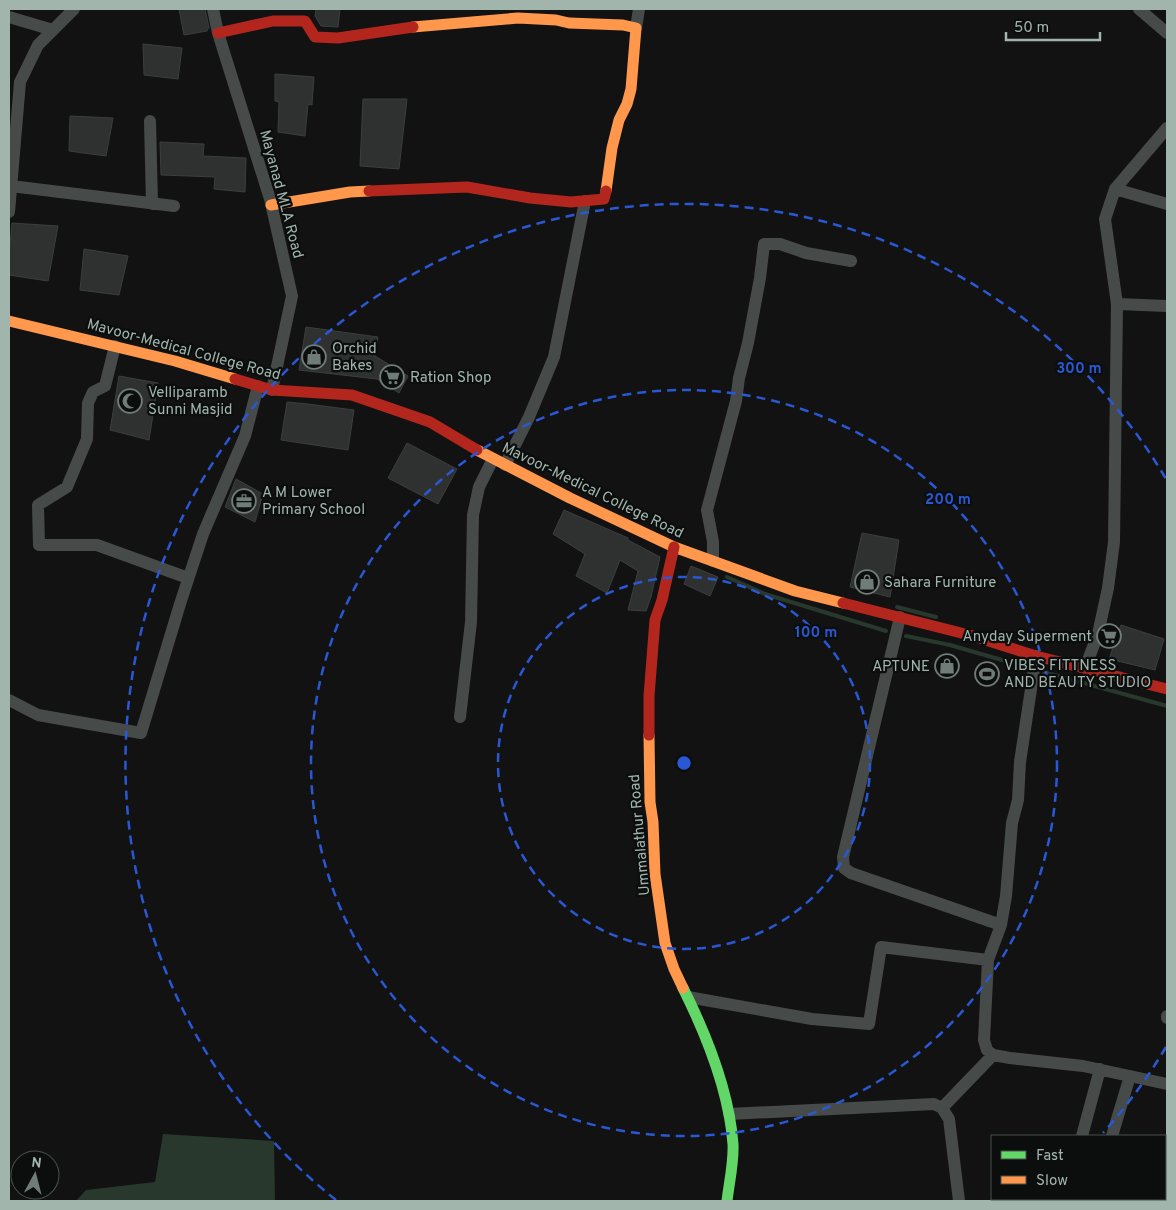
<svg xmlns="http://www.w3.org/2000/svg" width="1176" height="1210" viewBox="0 0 1176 1210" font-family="Overpass,sans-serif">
<rect width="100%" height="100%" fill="#121212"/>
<path fill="#28382d" d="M163,1134L274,1141L275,1201H76L86,1190L155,1182Z"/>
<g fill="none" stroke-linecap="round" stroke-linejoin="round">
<path stroke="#28382d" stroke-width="4" d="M727,577L765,594L886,631
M897,607L936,617
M906,636L950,645L1023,666
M1044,672L1167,706"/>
</g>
<path fill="#2e312f" stroke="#3a3f3d" d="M179,9H205L209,27L207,31L184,35Z
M316,9H340L338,27L321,26L315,16Z
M143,44L182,48L178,79L144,75Z
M275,74L314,77L312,105L308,104L305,136L278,132L279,102L275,101Z
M363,99H407L399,169L360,166Z
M70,116L113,118L106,156L69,151Z
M160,142L204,144L203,156L246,158L245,192L214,189L215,177L161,175Z
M12,223L58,226L48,281L9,275V256Z
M84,249L128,256L119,295L80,290Z
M306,327L378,337L375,356L408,376L399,393L377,379L299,370Z
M119,376L158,383L149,440L110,430Z
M287,402L308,404L354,410L348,450L281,440Z
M407,443L457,469L438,504L388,478Z
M236,479L263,494L255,522L225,507Z
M564,510L628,538V540L660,557L651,597L646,611L628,610L638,571L620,560L607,593L576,576L585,554L553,534Z
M862,533L899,540L890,597L850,587Z
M691,566L718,577L710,596L684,584Z
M1121,625L1164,639L1155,670L1109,659Z"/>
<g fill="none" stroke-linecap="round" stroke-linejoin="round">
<path stroke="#464b4a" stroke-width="12" d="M213,9L218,33L270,199L292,296L272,390
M1139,9L1167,33
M9,17L53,30
M636,28L639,9
M150,121L152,204
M11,186L174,206
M1115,189L1167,204
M9,212L20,82L38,45L74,9
M1117,304L1167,306
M115,346L105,386L93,392L88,403L87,439L67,487L38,505L39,545H97L188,578
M505,465L529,417L554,357L585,201
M713,561V542L707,510L736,401L739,378L748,343L760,278L764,244H780L806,253L851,261
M900,617L843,857L844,868L851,873L1001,925
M1036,656L1020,762L1018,800L1012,823L1006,896L1001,925L988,960L984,1040L987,1050L993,1055L1010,1058L1083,1066L1167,1084
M1085,668L1098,634L1108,588L1114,542L1117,304L1105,219L1115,189L1167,128
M9,700L38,715L141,733L180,604L203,534L245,436L258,386
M460,717L471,622L473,515L479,487L493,459
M688,997L812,1019L869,1024L881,947L988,960
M1167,1018V1016
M942,1108L993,1055
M729,1114L934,1104L942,1108L949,1119L959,1201
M1082,1136L1100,1069
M1112,1136L1130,1076
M1088,1201V1199"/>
<path stroke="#63d668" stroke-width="11" d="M683,988C707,1036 729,1090 733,1144C734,1162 729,1183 727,1201"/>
<path stroke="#ff974d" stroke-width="11" d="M413,27L518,18L556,20L569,23L623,25L636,28L631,89L627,104L619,120L612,148L606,191
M271,205L350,192L369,191
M9,321L175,361L235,379
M477,450L570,498L674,547L795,591L843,603
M649,735L650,802L653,822L655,874L665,943L674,969L683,988"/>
<path stroke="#b3261e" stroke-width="11" d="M218,33L273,21H305L315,37L338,38L413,27
M369,191L467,187L530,198L571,202L604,199L606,191
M235,379L272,390L352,395L430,422L477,450
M843,603L973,636L1036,656L1167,689
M649,735V696L655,620L662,600L674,547"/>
</g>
<g fill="none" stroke="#2a58d4" stroke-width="2.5" stroke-dasharray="9 6">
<circle cx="684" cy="763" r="186"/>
<circle cx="684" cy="763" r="373"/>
<path d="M1166 1047A559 559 0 0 1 1103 1133M336 1200A559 559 0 1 1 1166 479"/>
</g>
<defs>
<g id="shop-ring" transform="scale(1.25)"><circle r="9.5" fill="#0c0e0e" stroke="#707c77" stroke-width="1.5"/><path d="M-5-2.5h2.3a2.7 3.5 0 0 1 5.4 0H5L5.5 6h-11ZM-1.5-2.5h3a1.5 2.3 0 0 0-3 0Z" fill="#707c77"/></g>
<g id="supermarket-ring" transform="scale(1.25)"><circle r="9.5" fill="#0c0e0e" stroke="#707c77" stroke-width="1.5"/><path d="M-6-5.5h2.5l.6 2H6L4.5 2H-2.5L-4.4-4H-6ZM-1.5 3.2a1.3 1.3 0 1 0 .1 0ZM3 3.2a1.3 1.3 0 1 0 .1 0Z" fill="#707c77"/></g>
<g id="mosque-ring" transform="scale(1.25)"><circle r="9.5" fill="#0c0e0e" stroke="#707c77" stroke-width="1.5"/><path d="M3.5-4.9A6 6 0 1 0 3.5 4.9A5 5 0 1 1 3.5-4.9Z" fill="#707c77"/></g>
<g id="office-ring" transform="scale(1.25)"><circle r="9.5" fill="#0c0e0e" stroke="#707c77" stroke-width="1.5"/><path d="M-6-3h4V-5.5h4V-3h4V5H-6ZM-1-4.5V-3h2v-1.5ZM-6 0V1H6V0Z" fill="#707c77"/></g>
<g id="stadium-ring" transform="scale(1.25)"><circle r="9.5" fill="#0c0e0e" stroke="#707c77" stroke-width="1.5"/><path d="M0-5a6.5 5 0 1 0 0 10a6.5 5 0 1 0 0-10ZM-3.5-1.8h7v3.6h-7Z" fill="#707c77"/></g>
</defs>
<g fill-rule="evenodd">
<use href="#shop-ring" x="314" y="357"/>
<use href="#supermarket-ring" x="392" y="377"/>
<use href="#mosque-ring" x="130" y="401"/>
<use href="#office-ring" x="244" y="501"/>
<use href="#shop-ring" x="867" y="582"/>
<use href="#supermarket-ring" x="1109" y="636"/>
<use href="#shop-ring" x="947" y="666"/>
<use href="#stadium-ring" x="987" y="674"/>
</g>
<g text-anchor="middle" stroke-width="4.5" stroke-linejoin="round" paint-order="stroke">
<g font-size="15" fill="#a2b5ad" stroke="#0c0e0e">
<text transform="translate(282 194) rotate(75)" y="5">Mayanad MLA Road</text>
<text transform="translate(184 349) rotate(15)" y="5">Mavoor-Medical College Road</text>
<text transform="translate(593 490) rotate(26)" y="5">Mavoor-Medical College Road</text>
<text transform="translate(639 835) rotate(-95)" y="5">Ummalathur Road</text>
</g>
<g font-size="15" fill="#a2b5ad" stroke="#0c0e0e" text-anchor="start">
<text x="332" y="353">Orchid<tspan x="332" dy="17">Bakes</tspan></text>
<text x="410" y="382">Ration Shop</text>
<text x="148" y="397">Velliparamb<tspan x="148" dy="17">Sunni Masjid</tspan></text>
<text x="262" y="497">A M Lower<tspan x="262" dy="17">Primary School</tspan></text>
<text x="884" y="587">Sahara Furniture</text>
<text x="1092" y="641" text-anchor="end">Anyday Superment</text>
<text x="1004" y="670">VIBES FITTNESS<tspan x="1004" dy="17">AND BEAUTY STUDIO</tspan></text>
<text x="930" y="671" text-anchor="end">APTUNE</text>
</g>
</g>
<circle cx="684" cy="763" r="8" fill="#2a58d4" stroke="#0c0e0e" stroke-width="2.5"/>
<g font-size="15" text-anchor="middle" font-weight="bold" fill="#2a58d4" stroke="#0c0e0e" stroke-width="4.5" stroke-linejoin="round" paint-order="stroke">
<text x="1079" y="373">300 m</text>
<text x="948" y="504">200 m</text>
<text x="816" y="637">100 m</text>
</g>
<rect width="1176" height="1210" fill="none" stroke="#a2b5ad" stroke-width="20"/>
<rect x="991" y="1135" width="175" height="65" fill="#0c0e0e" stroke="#48514e"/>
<rect x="1001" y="1151" width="25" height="8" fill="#63d668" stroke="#48514e"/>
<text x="1036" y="1160" font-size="15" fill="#a2b5ad">Fast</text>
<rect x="1001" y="1176" width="25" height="8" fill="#ff974d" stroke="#48514e"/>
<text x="1036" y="1185" font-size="15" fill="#a2b5ad">Slow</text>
<g transform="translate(35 1175) rotate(7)"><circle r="24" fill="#0c0e0e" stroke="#48514e"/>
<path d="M0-4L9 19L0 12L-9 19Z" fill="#707c77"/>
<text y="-8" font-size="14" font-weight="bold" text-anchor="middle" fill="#a2b5ad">N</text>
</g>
<path d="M1006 32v8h94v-8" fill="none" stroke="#a2b5ad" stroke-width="2.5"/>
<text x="1014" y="32" font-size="15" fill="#a2b5ad" stroke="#0c0e0e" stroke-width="4" paint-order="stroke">50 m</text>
</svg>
